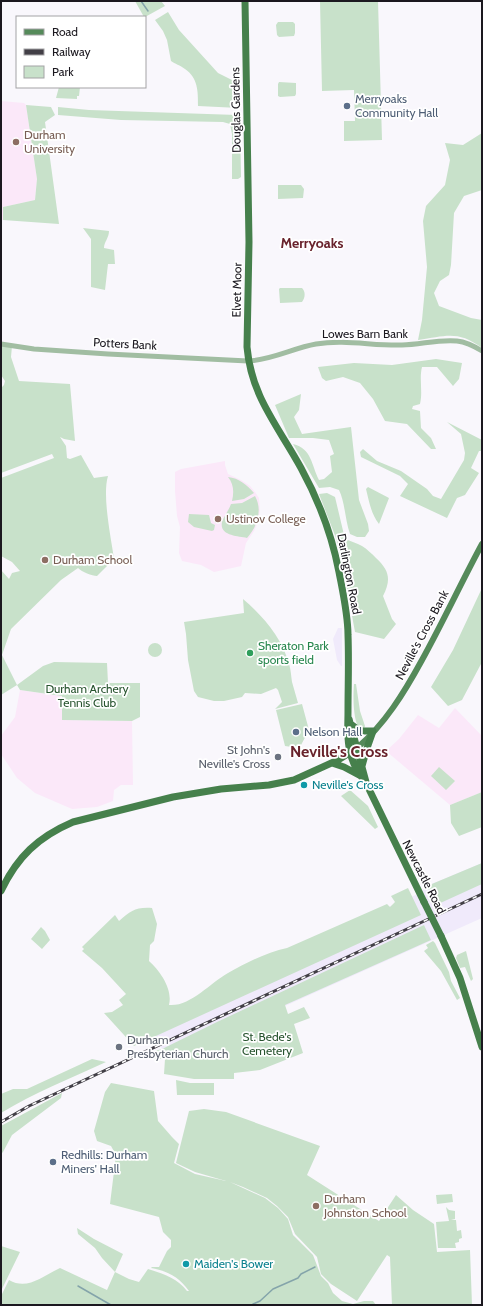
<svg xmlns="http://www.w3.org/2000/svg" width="483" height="1306" viewBox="0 0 483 1306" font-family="Cabin,sans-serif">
<rect width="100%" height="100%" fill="#f9f7fc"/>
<path fill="#f0eafb" d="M338,628H342V666H341L337,660L333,639Z
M482,863V918L285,1006L162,1049L154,1033L224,980L420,893L427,886Z"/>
<path fill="#fbe8f9" d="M1,101L24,103L26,105L37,179L35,200L3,207V220H1Z
M225,461V465L228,474L241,480L250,486L255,492L259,498L260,511L258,522L254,531L246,543L241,566L214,572L201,565L182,561L179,553L180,527L177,516L175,491V472L181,469Z
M20,690L62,696V720L132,721L133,785H121L114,790L113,801L97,807L72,809L35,793L17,778L1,754V736L15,717Z
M455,708L482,736V792L450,805L386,751L399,739L418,715L439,728Z"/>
<path fill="#c8e1ca" d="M135,1H161L165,6L145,17H144Z
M320,1H378L382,140L344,141V121H355L354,90L322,91Z
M168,12L179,30L218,73L238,83L239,108L198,106C198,91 198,78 185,69C180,65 175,64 171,61L167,40L163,31L155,20Z
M278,22H293L295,24V33L294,36L279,37L277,35L276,25Z
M279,82L296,83V94L295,96L280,97L278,96V84Z
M59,87H80L79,96H77V99L56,98Z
M26,105L51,107L55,115L45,122L59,224L3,220V207L35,200L37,179Z
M58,107L89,110L237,115L240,119L241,177L238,179H232V134L230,124L223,122L121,120L58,115Z
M482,133V190L464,196L454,213L451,265L449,275L440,281L434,293L439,306L471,318L482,320V348C458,330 446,336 418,340L422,320L427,267L423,221L426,206L445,185L450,160L445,143L463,145Z
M278,185H301L304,189L303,198L278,199Z
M83,228L109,231C109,238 104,242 104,248L114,250L115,264H108L105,290L91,287V239Z
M280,288H302C306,292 305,298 302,302L280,303L279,289Z
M1,344L12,346L11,357L19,381L70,384L75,441L64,439L60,437L66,446L67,458L70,459L81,455L94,478L108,476C102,496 111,537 114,559L97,576C92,576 82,572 78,568L61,580L11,629L2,655L17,685L43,666L54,662L107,663L108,683H140V717L132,721L62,720V696L20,690L17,685L1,695V570L9,579L12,573L20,571L12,562L1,556V478L54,458L52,454L1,473V388L4,385L5,381L1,375Z
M436,359L462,363L459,379L453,386L437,367H422C419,379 423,392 420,404L413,406L412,409L420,411L421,428L431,438L436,449H431L407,424L385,421L373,399L360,383L343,377L326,381L322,378L318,367L354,363L392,365Z
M301,394L299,410L294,417L302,434L351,427L359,500L368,524L369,531L365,537H357L350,534C345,520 345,502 339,490L330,487L319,488L293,444C312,449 311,464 319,480L324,479L332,472L330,456L334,454L329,440L313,438H289L275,405Z
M447,422L482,440V451H479L471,468L479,473L465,495L457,498L447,518L400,496L408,484L400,476L361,457L360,452L363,449L377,461L401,471L427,489L433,496L441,499L464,460L465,453L461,434Z
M228,477C239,478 247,485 254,493L244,499L232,501C234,493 234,484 228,477Z
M368,487L389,498L379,524C371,514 369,501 366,489Z
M327,493L335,497L345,539C350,541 357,543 362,546C367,549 372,554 376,558C390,571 391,580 383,596L392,619L396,624L384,639L355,632L342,561L336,538L319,494Z
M255,496C263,510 257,527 247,538C238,536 219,536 222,522C224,516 229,510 231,504L242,503Z
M189,514L209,515L211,523L215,525L214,530L212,531L194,527L188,522Z
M482,588V662L462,700L448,706L431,687L453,650Z
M243,599C263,616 282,638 289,664C291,670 291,676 292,682C294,689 296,696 298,703L275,709L282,702L278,690L276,688L261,694L245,693L242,697L224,701H214L198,697L194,691L188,660L186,634L184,622L244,613Z
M148 650a7 7 0 1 1 14 0a7 7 0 1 1-14 0Z
M354,684H356L360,711L365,726L364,729L358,726C353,717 353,695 354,684Z
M302,704L309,730L301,745L292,747L285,746L276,710Z
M439,767L455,781L446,790L431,776Z
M350,790L368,806L378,827L375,829L341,796Z
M482,792V827L459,836L451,823L450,805Z
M482,863V884L436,905L427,886Z
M408,888L421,915L134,1046L104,1013L112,1012L123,1005L119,1000L126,994L102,968L82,951L84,949L82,947L115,915L119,921C131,911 135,907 152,908L157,924L154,941L150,945L149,961C160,971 173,989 169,1005C190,1007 210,983 228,973C246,963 267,952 287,948L387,904L390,907L395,902L391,896Z
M424,925L431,940L285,1005L288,1014L304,1007L310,1018L294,1024L303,1053L260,1070L234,1073V1079H194L164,1074L165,1059H154V1051L162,1049L217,1022Z
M41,927L45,931L50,940L42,949L31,939Z
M433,941L435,943L449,972L451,981L460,998L457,1000L441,971L424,951L428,948L426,945Z
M466,951L473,979L471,981L465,967L460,968L456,958L457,955Z
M92,1059L106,1062C71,1078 34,1093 1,1113V1094L13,1089H27Z
M176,1080L190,1083H214V1095H177Z
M111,1083L154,1091L158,1121L172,1137L179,1144L174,1163L195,1174L226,1181L195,1172L176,1163L189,1111L204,1109L226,1112L320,1146L307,1175L379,1221L396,1195L413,1210L434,1224L437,1252L470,1250L472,1305H392L390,1257L387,1255L357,1301L331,1284L321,1274L317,1257L295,1234L288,1217L277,1206L267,1198L243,1187L230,1182L265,1198L278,1208L288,1219L293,1235L313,1255L321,1276L328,1283L333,1293L342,1301L353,1304L364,1301H373L376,1305H1V1296L9,1280C28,1291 44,1275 60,1268L107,1290L115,1272L102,1258L95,1248L78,1234L77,1228L94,1239L123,1254L115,1272L129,1279L139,1282L148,1269C164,1274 177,1278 187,1291H189C179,1277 168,1271 151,1268L152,1267H159L167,1251L171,1247V1240L163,1232L159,1217L110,1204L116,1155L111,1146L97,1141L94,1131L105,1092Z
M62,1093L61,1098L12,1135L3,1152L1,1154V1126Z
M452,1194L453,1202L437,1204L436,1195Z
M446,1207L449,1210L455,1211V1219L451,1220H456L457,1231L461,1230L462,1238L459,1239V1242L455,1243L456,1248H438L436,1222L449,1221Z
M1,1246L20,1252L1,1291Z"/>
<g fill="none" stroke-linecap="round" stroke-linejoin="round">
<path stroke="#84a4aa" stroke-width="1.5" d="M141,1L148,11
M78,1286L111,1305
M253,1304L260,1301L273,1289L298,1278L301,1274L315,1267"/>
<path stroke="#a1bda2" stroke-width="5" d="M1,344L34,349L108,354L248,361C272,360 293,348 316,344C345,339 373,346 402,345C420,345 438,339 457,341C466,342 474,346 482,351"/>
<path stroke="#558a5a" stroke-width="6" d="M357,748C385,724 404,693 422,660C443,622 461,583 482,544"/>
<path stroke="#46804c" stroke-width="7" d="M245,1L249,242L247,347C251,396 278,426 301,468C319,501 332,535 339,572C343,593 348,615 348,635C349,661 348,686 348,711C348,723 347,735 349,747C351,762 359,774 367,785L424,902
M349,719L366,782
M352,725L360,731H373L367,748L362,766
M332,763L344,767L359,775
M1,891C17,857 38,837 73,822L173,797L221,789L269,785L294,780L338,760L357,748
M441,936L460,978L482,1047"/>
<g stroke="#423f46" stroke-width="3">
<path id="rail" d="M1,1122L29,1106L482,894"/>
</g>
<use href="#rail" stroke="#fff" stroke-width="1.5" stroke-dasharray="4.5" stroke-linecap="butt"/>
<path stroke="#46804c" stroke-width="7" d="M424,902L441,936"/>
</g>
<g fill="#5c6f8a" stroke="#fff" stroke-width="1.5">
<circle cx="347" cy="106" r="4"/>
<circle cx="296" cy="732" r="4"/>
<circle cx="53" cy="1162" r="4"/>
</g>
<g fill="#8d6e63" stroke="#fff" stroke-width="1.5">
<circle cx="16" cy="142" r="4"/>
<circle cx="218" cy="519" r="4"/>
<circle cx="45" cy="560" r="4"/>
<circle cx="316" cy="1206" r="4"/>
</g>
<circle fill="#2e9e5b" stroke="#fff" stroke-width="1.5" cx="250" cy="653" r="4"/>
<g fill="#6b7280" stroke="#fff" stroke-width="1.5">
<circle cx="278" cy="757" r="4"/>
<circle cx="119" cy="1047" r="4"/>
</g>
<g fill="#0f9aa8" stroke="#fff" stroke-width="1.5">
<circle cx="304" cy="785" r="4"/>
<circle cx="186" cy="1264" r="4"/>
</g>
<g text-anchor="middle" stroke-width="3.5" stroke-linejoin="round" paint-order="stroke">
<g font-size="12" fill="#4e5e75" stroke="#fff" text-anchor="start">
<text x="355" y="103">Merryoaks<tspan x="355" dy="14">Community Hall</tspan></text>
<text x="304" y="736">Nelson Hall</text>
<text x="61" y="1159">Redhills: Durham<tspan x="61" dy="14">Miners' Hall</tspan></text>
</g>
<g font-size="12" fill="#1b181f" stroke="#fff">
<text transform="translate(236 110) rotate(-91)" y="4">Douglas Gardens</text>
<text transform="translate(237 290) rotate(-89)" y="4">Elvet Moor</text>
<text x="365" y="338">Lowes Barn Bank</text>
<text transform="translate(125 344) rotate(3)" y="4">Potters Bank</text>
<text transform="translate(349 574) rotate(79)" y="4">Darlington Road</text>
<text transform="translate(422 635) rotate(-62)" y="4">Neville's Cross Bank</text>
<text transform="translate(424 877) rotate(63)" y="4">Newcastle Road</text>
</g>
<g font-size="12" fill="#785e54" stroke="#fff" text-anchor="start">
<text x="24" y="139">Durham<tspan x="24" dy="14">University</tspan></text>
<text x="226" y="523">Ustinov College</text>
<text x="53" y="564">Durham School</text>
<text x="324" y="1203">Durham<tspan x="324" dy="14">Johnston School</tspan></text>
</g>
<g font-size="12" fill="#27864d" stroke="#fff" text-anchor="start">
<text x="258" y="650">Sheraton Park<tspan x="258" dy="14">sports field</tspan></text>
</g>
<g font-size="12" fill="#28542f" stroke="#fff">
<text x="87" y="693">Durham Archery<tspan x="87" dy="14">Tennis Club</tspan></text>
<text x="267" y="1041">St. Bede's<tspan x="267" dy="14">Cemetery</tspan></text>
</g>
<g font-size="12" fill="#5b616d" stroke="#fff" text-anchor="end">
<text x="270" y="754">St John's<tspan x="270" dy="14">Neville's Cross</tspan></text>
<text x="127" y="1044" text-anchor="start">Durham<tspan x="127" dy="14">Presbyterian Church</tspan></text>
</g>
<g font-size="12" fill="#0d838f" stroke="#fff" text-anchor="start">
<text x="312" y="789">Neville's Cross</text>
<text x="194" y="1268">Maiden's Bower</text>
</g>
<g font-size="14" font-weight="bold" fill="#69232c" stroke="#fff">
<text x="312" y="248">Merryoaks</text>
</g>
<g font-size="16" font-weight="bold" fill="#69232c" stroke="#fff">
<text x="339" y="757">Neville's Cross</text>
</g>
</g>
<rect width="483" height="1306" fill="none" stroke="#1b181f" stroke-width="4"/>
<rect x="16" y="16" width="130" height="72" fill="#ffffff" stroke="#a4a3a5"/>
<rect x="24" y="29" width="20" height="6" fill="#558a5a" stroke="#a4a3a5"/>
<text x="52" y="36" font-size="12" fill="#1b181f">Road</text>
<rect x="24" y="49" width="20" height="6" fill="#423f46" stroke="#a4a3a5"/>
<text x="52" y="56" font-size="12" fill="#1b181f">Railway</text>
<rect x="24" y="66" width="20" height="12" fill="#c8e1ca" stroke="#a4a3a5"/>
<text x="52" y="76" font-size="12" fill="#1b181f">Park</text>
</svg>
